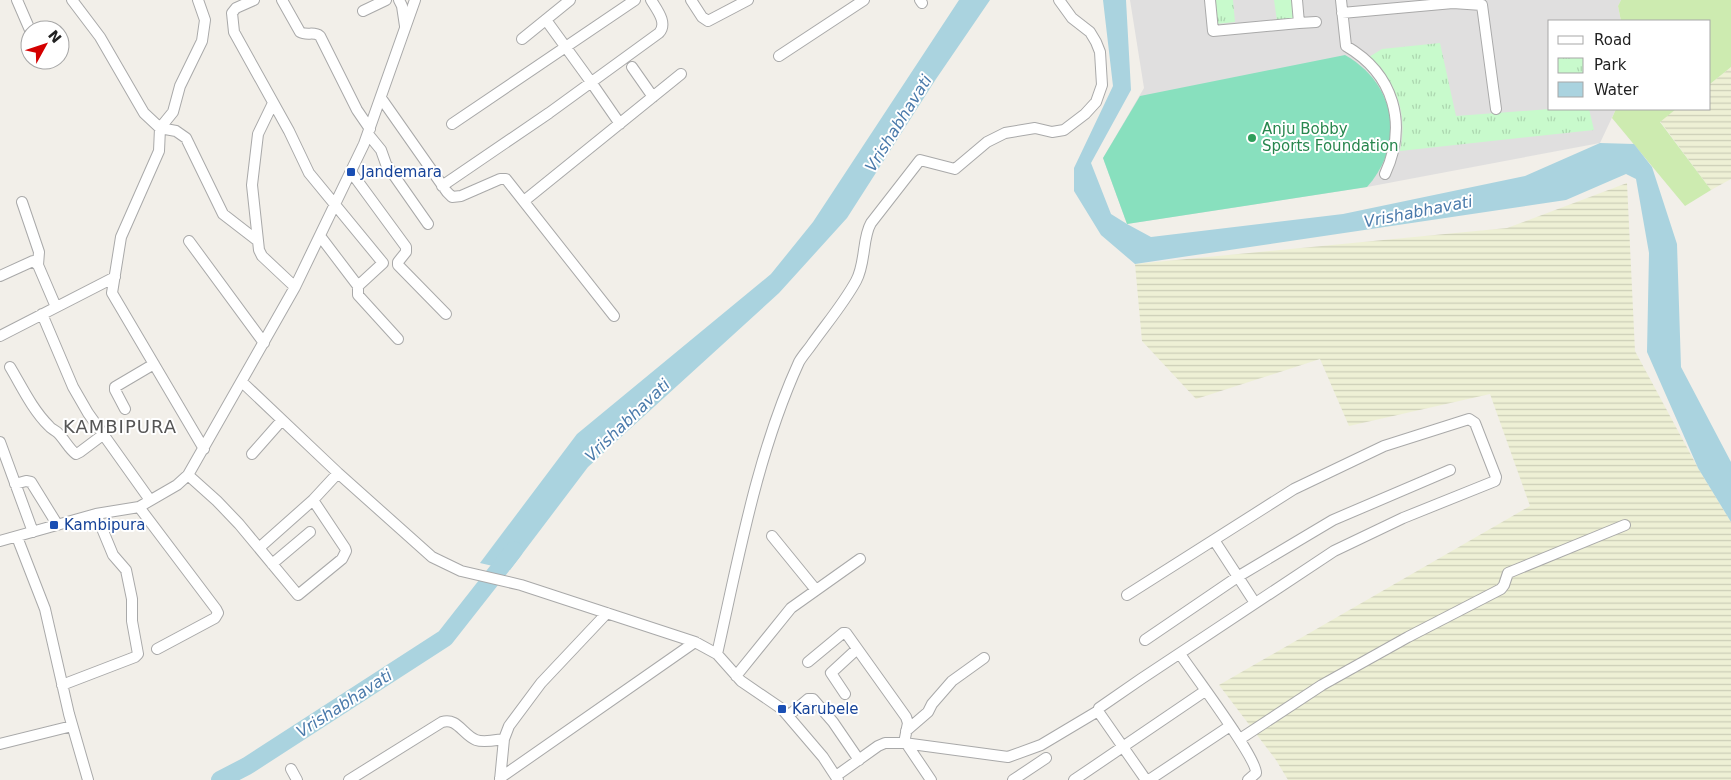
<svg xmlns="http://www.w3.org/2000/svg" width="1731" height="780" viewBox="0 0 1731 780" font-family="'DejaVu Sans',sans-serif">
<defs>
<pattern id="farmland-rules" width="6" height="5" patternUnits="userSpaceOnUse" patternTransform="scale(1.25)"><rect width="6" height="5" fill="#eef0d5"/><path d="M0 2.5h6" fill="none" stroke="#ccceb7"/></pattern>
<pattern id="park-tufts" width="24" height="20" patternUnits="userSpaceOnUse" patternTransform="scale(1.25)"><rect width="24" height="20" fill="#c8facc"/><path d="M3 7l-1-3M5 7V3M7 7l1-3M15 17l-1-3M17 17v-4M19 17l1-3" fill="none" stroke="#acd6af"/></pattern>
</defs>
<rect width="100%" height="100%" fill="#f2efe9"/>
<path fill="#e0dfdf" d="M1130,0H1621L1618,6L1621,21H1550V109H1616L1600,143L1367,187L1127,224L1103,158L1144,88Z"/>
<path fill="url(#farmland-rules)" d="M1731,67V179L1711,190L1660,121L1676,109H1710V84Z
M1627,183L1635,351L1698,468L1731,522V780H1288L1276,760L1219,685L1530,506L1490,394L1349,426L1320,359L1196,399L1142,341L1135,264L1507,228Z"/>
<path fill="#cdebb0" d="M1621,0H1731V67L1710,84V21H1621L1618,6Z
M1616,109H1676L1660,122L1711,190L1685,206L1612,118Z"/>
<path fill="url(#park-tufts)" d="M1213,0H1233L1235,22L1216,24Z
M1274,0H1293L1295,19L1277,21Z
M1440,43L1456,116L1550,109H1589L1594,130L1400,151C1408,114 1397,82 1369,57L1382,49Z"/>
<path fill="#88e0be" d="M1345,55C1396,84 1406,143 1367,187L1127,224L1103,158L1140,96Z"/>
<path fill="#aad3df" d="M959,0H990L936,79L847,218L779,293L588,467L510,570L480,563L577,434L771,274L813,222Z
M1103,0H1126L1131,90L1091,163L1111,214L1127,224L1151,237L1343,214L1525,176L1600,143L1634,144L1652,167L1677,244L1681,367L1731,462V522L1698,468L1647,352L1649,253L1636,179L1626,174L1566,200L1135,264L1101,235L1074,191V168L1113,86Z"/>
<g fill="none" stroke-linecap="round" stroke-linejoin="round">
<path stroke="#aad3df" stroke-width="18" d="M220,780L247,766L445,638L514,550"/>
<g stroke="#a9a9a9" stroke-width="12">
<path id="minor" d="M17,0L30,30
M72,0L100,37L144,113L160,128L176,131L186,138L223,214L258,241
M198,0L205,20L202,41L180,86L173,112L160,128L159,151L121,237L112,293L204,449
M254,0L236,8L232,13L234,32L289,131L309,173L383,263L358,286L320,236
M282,0L300,32C307,36 314,31 320,36L357,110L370,129
M399,0L402,6L405,26
M691,0L702,17L708,21L748,0
M920,0L922,3
M1210,0L1213,31L1299,23L1297,0
M1341,0L1346,46C1394,74 1408,124 1385,174
M363,11L386,0
M1342,13L1453,3L1482,5L1496,109
M546,20L591,82L620,124
M1299,23L1316,22
M522,39L570,0
M779,56L864,0
M632,67L653,97
M381,98L447,192L452,197L461,196L500,179H506L614,316
M273,103L258,134L252,185L259,250L262,256L295,287
M452,124L635,0
M368,134L381,150L386,164L428,224
M351,172L406,247V252L398,262V265L446,314
M442,186L549,113L659,33C668,23 657,10 651,0
M524,201L681,74
M22,202L39,252L38,265
M189,241L264,343
M0,276L33,261L38,265L56,307
M358,286V295L398,339
M42,314L73,387L88,413L150,500
M0,336L115,277
M10,367C22,387 32,409 49,426C51,429 55,430 58,433C65,440 69,449 76,454L80,452L104,434
M242,382L338,473L432,557L461,571L521,585L695,642L717,654L741,681L782,709L823,757L838,780
M125,409L115,390V387L154,364
M0,442L33,532
M252,454L282,420
M188,475L217,501L239,524L298,595L342,559L346,551L345,548L313,500
M15,484L26,481L31,482L57,524
M139,507L216,609L218,613L215,618L157,649
M772,536L816,590
M17,537L45,609L69,714L88,780
M1214,540L1255,603
M0,541L96,514L139,507L177,485L188,475L295,287L364,144L415,0
M259,548L313,500L338,473
M272,564L310,532
M1127,595L1294,489L1384,446L1469,419L1475,423L1496,477L1495,481L1403,518L1334,551L1141,679L1099,708L1098,711L1100,714L1146,780
M1145,640L1239,576L1333,520L1450,470
M717,654C739,556 757,454 799,362C803,355 808,350 812,344C827,323 844,303 856,281C866,263 862,238 871,223L920,160L955,169L987,142L1005,133L1035,128L1052,132L1064,130L1085,114L1096,102L1102,85L1100,52L1096,42L1090,32L1072,18L1059,0
M1180,654C1192,672 1257,758 1256,773L1248,780
M808,662L843,633H846L906,717L908,723L904,743
M736,676L791,608L860,559
M62,685L135,657L138,654L132,621V599L126,570L113,555L96,514
M845,694L831,673L857,649
M788,716L808,699H813L833,722L859,760
M906,731L928,712L932,704L952,681L984,658
M1240,739L1322,685L1408,637L1501,589L1504,585L1508,573L1625,525
M906,743L931,780
M0,744L72,726
M291,769L297,780
M836,776L878,746L885,743H904L1008,757L1041,745L1098,711
M500,778L695,642
M349,780L442,722C457,717 463,735 476,740C484,743 496,740 504,739
M500,780L504,739L509,726L541,683L607,613
M1013,780L1046,758
M1074,780L1205,691
M1149,780L1230,726"/>
</g>
<use href="#minor" stroke="#fff" stroke-width="10"/>
</g>
<circle fill="#2e9e5b" stroke="#fff" stroke-width="2" cx="1252" cy="138" r="5"/>
<g fill="#1a4fb4" stroke="#fff" stroke-width="2">
<rect x="346" y="167" width="10" height="10" rx="2.5"/>
<rect x="49" y="520" width="10" height="10" rx="2.5"/>
<rect x="777" y="704" width="10" height="10" rx="2.5"/>
</g>
<g text-anchor="middle" stroke-width="4" stroke-linejoin="round" paint-order="stroke">
<g font-size="15" fill="#27864d" stroke="#fff" text-anchor="start">
<text x="1262" y="134">Anju Bobby<tspan x="1262" dy="17">Sports Foundation</tspan></text>
</g>
<g font-size="15" fill="#164399" stroke="#fff" text-anchor="start">
<text x="361" y="177">Jandemara</text>
<text x="64" y="530">Kambipura</text>
<text x="792" y="714">Karubele</text>
</g>
<g font-size="16" font-style="italic" fill="#4a7aab" stroke="#fff">
<text transform="translate(898 123) rotate(-58)" y="6">Vrishabhavati</text>
<text transform="translate(1418 211) rotate(-11)" y="6">Vrishabhavati</text>
<text transform="translate(627 420) rotate(-44)" y="6">Vrishabhavati</text>
<text transform="translate(344 703) rotate(-33)" y="6">Vrishabhavati</text>
</g>
<g font-size="18" letter-spacing="1" fill="#555" stroke="#fff">
<text x="120" y="433">KAMBIPURA</text>
</g>
</g>
<rect x="1548" y="20" width="162" height="90" fill="#ffffff" stroke="#a7a7a7"/>
<rect x="1558" y="36" width="25" height="8" fill="#ffffff" stroke="#a7a7a7"/>
<text x="1594" y="45" font-size="15" fill="#222222">Road</text>
<rect x="1558" y="58" width="25" height="15" fill="url(#park-tufts)" stroke="#a7a7a7"/>
<text x="1594" y="70" font-size="15" fill="#222222">Park</text>
<rect x="1558" y="82" width="25" height="15" fill="#aad3df" stroke="#a7a7a7"/>
<text x="1594" y="95" font-size="15" fill="#222222">Water</text>
<g transform="translate(45 45) rotate(50)"><circle r="24" fill="#ffffff" stroke="#a7a7a7"/>
<path d="M0-4L9 19L0 12L-9 19Z" fill="#d40000"/>
<text y="-8" font-size="14" font-weight="bold" text-anchor="middle" fill="#222222">N</text>
</g>
</svg>
